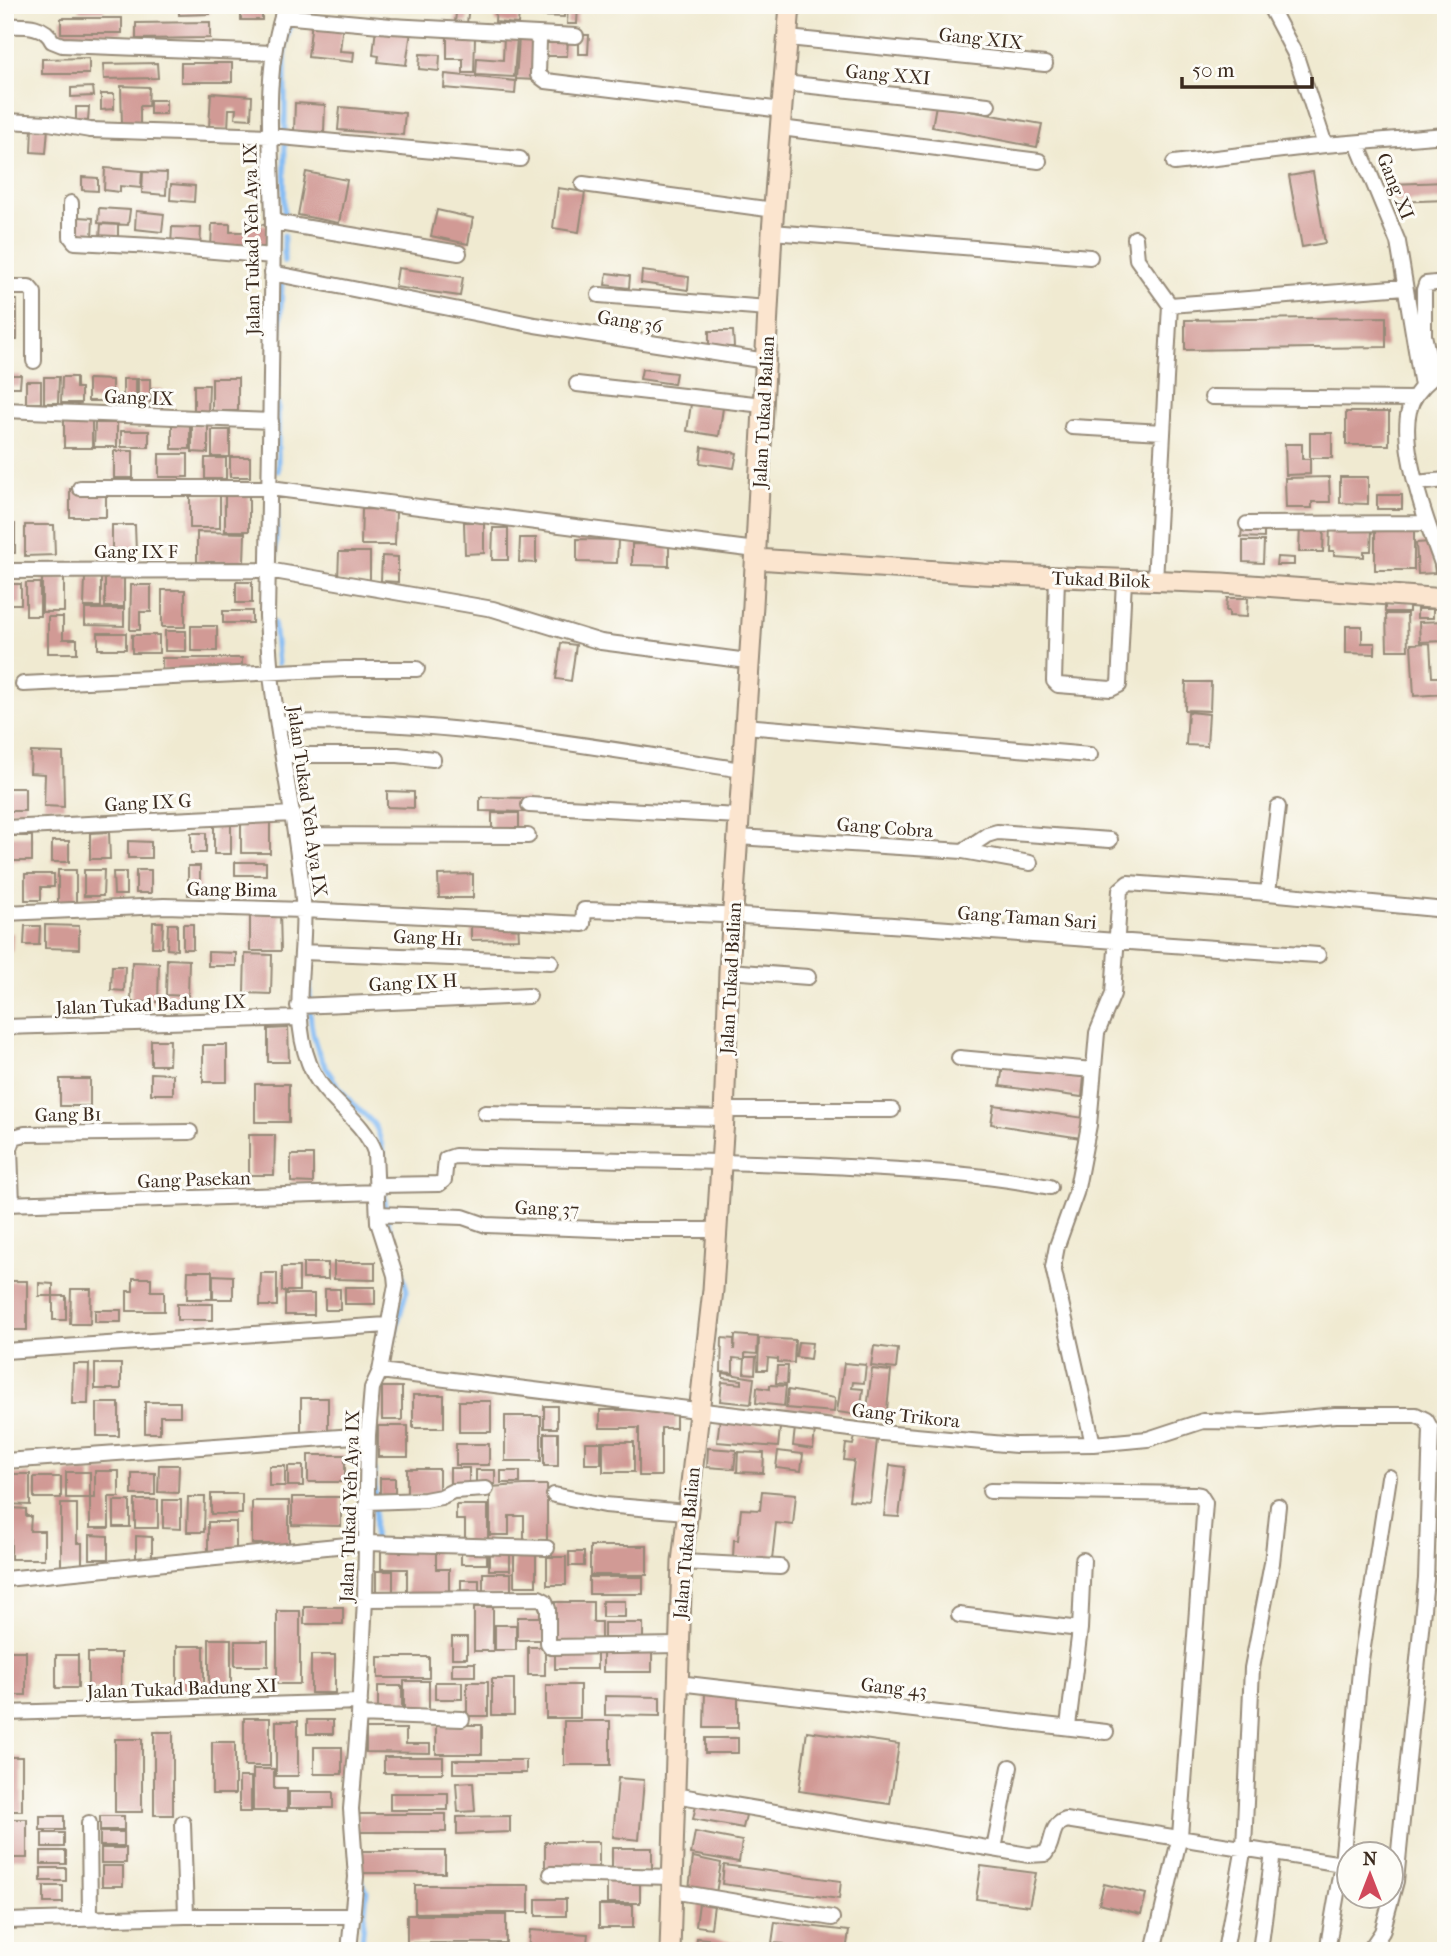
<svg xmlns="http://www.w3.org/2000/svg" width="1451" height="1956" viewBox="0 0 1451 1956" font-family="'IM FELL French Canon',serif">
<rect width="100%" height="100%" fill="#fdfcf7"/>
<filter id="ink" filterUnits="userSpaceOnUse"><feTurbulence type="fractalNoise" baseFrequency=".0143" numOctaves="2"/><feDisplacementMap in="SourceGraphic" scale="14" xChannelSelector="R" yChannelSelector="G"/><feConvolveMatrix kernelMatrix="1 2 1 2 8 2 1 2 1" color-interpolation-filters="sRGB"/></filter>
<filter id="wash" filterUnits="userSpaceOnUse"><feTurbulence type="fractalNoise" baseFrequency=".00686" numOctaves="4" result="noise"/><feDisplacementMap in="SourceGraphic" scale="28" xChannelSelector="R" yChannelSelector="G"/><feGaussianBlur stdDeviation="1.57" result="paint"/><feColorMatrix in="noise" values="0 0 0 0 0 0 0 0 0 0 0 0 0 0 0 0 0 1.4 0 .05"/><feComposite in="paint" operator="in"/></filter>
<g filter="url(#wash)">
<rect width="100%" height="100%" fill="#f0ead1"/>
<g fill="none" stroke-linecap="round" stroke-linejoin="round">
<path stroke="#84bcf4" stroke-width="5" d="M296,9L297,5
M285,130V45L291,24
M284,215L285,145
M284,262V235
M278,387L282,282
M278,404V471
M275,563L278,495
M274,623L278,664
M286,734L289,750
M305,845L311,905
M311,917L312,942
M309,965L310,1002
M310,1010C311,1048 327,1074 352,1103C359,1111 370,1118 375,1126C383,1139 385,1166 384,1180
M384,1189L386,1211
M387,1218L407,1290L392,1343
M374,1470L375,1498
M374,1540L375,1508
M361,1879L367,1891L361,1951"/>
</g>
<g id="blocks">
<path fill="#d19a95" d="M79,5H104V11H79Z
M113,5H145V10H113Z
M179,5H210V14L179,15Z
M241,5H262V20H241Z
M457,5H469L467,23L455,22Z
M496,5H509L508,10L519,11L518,24L495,22Z
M541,5H565L564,17L541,16Z
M568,5H578L577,24H567Z
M61,18H122V33H61Z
M312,20L343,23L340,51L354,52L353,62L308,57Z
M210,22V38L136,39V23Z
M376,28L411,32L406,65L378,62L379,56L373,55Z
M579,35H589L588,54H579Z
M464,36L475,37L474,73H463V59H447V37Z
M504,36L517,37L514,77L476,75L477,58L503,60Z
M546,38H568L567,56H546Z
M519,39L534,40L536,80L516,79Z
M420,54L440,55L439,71L419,69Z
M89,58V74H42V59Z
M157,63L158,78L104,79L103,64Z
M181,63H232V82H181Z
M445,74L516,81L515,94L444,88Z
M121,86L149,87L148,106H140V124H122Z
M93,87L94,96L71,97V88Z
M211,93L252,96L251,119L235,118L236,109H229L228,129L209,128Z
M101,94H114V109L101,110Z
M150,100H166V114H150Z
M295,103L325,105L324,132L294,131Z
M936,105L1042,124L1037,147L932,127Z
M76,107H89L88,121L76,120Z
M340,107L405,113L403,135L338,130Z
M32,127L48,128L46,153L31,152Z
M105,168L142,171L141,188L120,186V192L104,190Z
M143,172L167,173L166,195L142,193Z
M306,172L347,180L339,223L298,215Z
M1313,172L1325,243L1302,247L1289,176Z
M82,177L98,178V191L82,190Z
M1446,182V200L1393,202L1392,184Z
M171,184L195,186L194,202L170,200Z
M558,188L585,192L579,232L553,228Z
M99,208L130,210L128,225L98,223Z
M437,210L473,218L468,244L431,236Z
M136,211L164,214L162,232L135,229Z
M78,217L93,218L92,237L76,236Z
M101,224L118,225V237H100Z
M212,224H230V232H246V224L268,225V252L211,249Z
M172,227L201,228L200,249L171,247Z
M398,268L463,277L460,296L395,287Z
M642,271L689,277L688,290L641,283Z
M607,273L630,276L629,288L605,285Z
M5,300H17V340H5Z
M1386,317V347L1185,350V320Z
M709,331H733L734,347H709Z
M642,369L676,373L674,384L640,379Z
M8,375H21L20,387H8Z
M44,377H59L58,403H44Z
M62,377H76V388H81V403H61Z
M212,378H238V411H212Z
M88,379L112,380V401H88Z
M123,379H136V412H123Z
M138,379H150V405L138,404Z
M26,381H41V403H26Z
M194,385H209L208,414H194Z
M151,389H162V410H151Z
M691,404L723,408L719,436L687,431Z
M1346,412H1389V445H1346Z
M64,419L92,420V448H64Z
M95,423H117V447H94Z
M172,424L190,425V449H172Z
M192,424H208V453L192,452Z
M212,430H230V457H212Z
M121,431H149V447H121Z
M1310,433H1332V458H1310Z
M1285,444H1302V459H1310V474L1286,475Z
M702,447L737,453L734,468L700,463Z
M114,451H133V478H114Z
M159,454H188V477H159Z
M230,457H250V477H230Z
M205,458H226V479H205Z
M1329,477L1330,502H1312V508H1286L1285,478Z
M1340,477H1368V504L1340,503Z
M70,489H106V517H70Z
M225,494H249V531H225Z
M1377,495H1402V509H1377Z
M190,496H220V528H190Z
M362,509L396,510L395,545H361Z
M464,522H484V553L465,554Z
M15,524V553H5V525Z
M25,525H54L55,555L25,556Z
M112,525H135L136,552L112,553Z
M1300,525L1324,526L1323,552H1299Z
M1375,525H1414V570H1375Z
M1330,526L1372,527L1371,551H1364V557L1334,555V551H1329Z
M493,528H508V560H492Z
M1242,528L1264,529V538L1241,537Z
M197,532L245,533L244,562H197Z
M520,538H536V563L519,562Z
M577,539L618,540L617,563L577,562Z
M1243,541H1264L1263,563L1243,562Z
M1431,542L1435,573L1418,574L1416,543Z
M632,544L669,545V566L632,565Z
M339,552H370V580H338Z
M382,556L398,557V582L381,581Z
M1277,557L1294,558V565H1276Z
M85,577H101V607H84Z
M105,577H124V607H105Z
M42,578H64V612H42Z
M236,582H252V603H236Z
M26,583H40V616H26Z
M5,584H21V604H5Z
M131,585H151V612H140V630H130Z
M162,590H185V627H162Z
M1227,598H1248L1247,617L1229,616V611H1226Z
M1409,600V612H1385V604Z
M85,609H124V626L85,625Z
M1417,609H1433V618H1417Z
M223,611H252V623H223Z
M1386,614H1407L1408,650H1387Z
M48,617H63V639H77V653H48Z
M1446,621V641L1420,642L1419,622Z
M191,626H217V651H191Z
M1346,626H1362V643H1375V654L1346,653Z
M165,631H186V651H165Z
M98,633H126V649H98Z
M132,635H159V653H132Z
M561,643L576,645L571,681L556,679Z
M1430,643L1432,677H1446V694L1414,696L1411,644Z
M162,658H242V671L162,670Z
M1186,682H1211L1210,711L1185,710Z
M1188,712L1209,714L1207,746L1186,745Z
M31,752L63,753L64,807L44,806L45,774L30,773Z
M7,788H25V811H7Z
M387,791L414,792V808L387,807Z
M480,797L527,798L526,812L480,811Z
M492,813H519V830H492Z
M241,822H270V853H241Z
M214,823H231V854H214Z
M109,832L110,859H90V833Z
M191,833H206V853H191Z
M5,836H32V861H5Z
M52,841H69V862H52Z
M128,841L151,842V858H128Z
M235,862H266V875H235Z
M188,866H200V895H188Z
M58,870H76V903H58Z
M84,870H104L103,896H84Z
M136,870H151V893H136Z
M113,872H126V895H114Z
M25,874H54V887H41V900H25Z
M473,874V898H439L438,875Z
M250,912H280L281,951H250Z
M153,922H163L162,947H152Z
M518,922L519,939L471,940V923Z
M168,924H177V950L167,949Z
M183,924H193V949H183Z
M45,925L79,926V949L45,948Z
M25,926H40L39,945H24Z
M5,933H13L12,952L5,951Z
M208,952L236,953V966H208Z
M245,954L272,955L271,994L244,993Z
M167,959L189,960L188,996L166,995Z
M132,962L159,963L158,1002H131Z
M112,966H125L124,991L111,990Z
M288,1028L289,1062H268V1029Z
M151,1040H170L169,1065H151Z
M203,1045H227V1082H203Z
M1003,1066L1084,1077L1082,1097L1000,1086Z
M151,1073L173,1074V1094H151Z
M60,1079H90V1106H60Z
M255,1084H289V1122H255Z
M994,1105L1084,1118L1081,1138L991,1124Z
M249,1135H275L274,1175H249Z
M291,1155H313V1183L291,1182Z
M334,1262H375V1280L334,1279Z
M303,1263H328V1279H303Z
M282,1267H299V1291H282Z
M188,1271H212V1299H187Z
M261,1273H277V1306H260Z
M213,1275L233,1276V1299H213Z
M133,1278H151V1291H164V1311H127V1291H133Z
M5,1281H27V1330H5Z
M39,1283L53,1284V1296H39Z
M345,1287H375V1304H345Z
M71,1289H91L90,1324H70Z
M325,1289H340V1310H325Z
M285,1294H314V1315H285Z
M53,1296H66V1320H53Z
M177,1304H213V1320H177Z
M95,1310H121V1322H95Z
M735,1335L758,1337L757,1354L745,1353V1359L733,1358V1373L721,1372L722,1338L734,1339V1350Z
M759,1338L795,1340L794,1363L778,1362V1359L768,1358L767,1370H758Z
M798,1342L812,1343L810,1359L796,1357Z
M874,1346L898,1349L896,1369L871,1366Z
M745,1357H756L755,1374L744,1373Z
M844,1363L866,1365L864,1383L853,1382L852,1388L863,1389L860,1415L837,1412Z
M73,1364H89L88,1404H72Z
M95,1364H121V1389H95Z
M777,1366H788L787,1384L776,1383Z
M872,1369L891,1371L886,1419L866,1417Z
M723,1373L754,1378L751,1404L720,1401L722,1382L742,1384V1380L723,1378Z
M770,1385L786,1386L784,1406L756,1403L757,1387L770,1389Z
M382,1387H402V1420H382Z
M788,1390L835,1398L834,1412L786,1408Z
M413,1395H444V1428H413Z
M301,1398H328V1434H301Z
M459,1401H491V1432H459Z
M145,1402H180V1416H160V1433H145Z
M97,1403H119V1436H97Z
M544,1406H557V1428H544Z
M600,1410H676V1428H661V1476H639V1428H600Z
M505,1416H541V1461H505Z
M720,1418L749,1421V1424L780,1428L778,1447L717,1442Z
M378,1426H408V1457H378Z
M795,1428L815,1431L813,1449L793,1446Z
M544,1433H558V1466H544Z
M855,1437L877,1440L870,1502L849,1500L854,1461L844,1460L846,1444L853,1445Z
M585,1442H601V1464H585Z
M603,1442H634V1472H603Z
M456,1444H489V1465H456Z
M708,1448L736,1450L734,1469L707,1467Z
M778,1451L803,1454L801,1471L776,1468Z
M738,1452L764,1453L763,1473L737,1472Z
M308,1455H345V1482H308Z
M159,1465H179L178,1493L158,1492Z
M890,1465L905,1467L899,1517L884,1516Z
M269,1466H285V1486H269Z
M288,1466H303V1486H288Z
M450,1468H469V1485H450Z
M407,1469H439V1495H407Z
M476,1470H495V1484H476Z
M95,1471H119V1497H109V1528H90V1498H95Z
M501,1471H520V1483H501Z
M66,1472H90V1498H66Z
M132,1473H155V1495H132Z
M5,1474H30V1505L5,1504Z
M34,1477H61V1498H34Z
M380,1478H395V1496H380Z
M524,1485H547V1543H524V1516H509V1535H490V1487Z
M762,1491L796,1494L793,1525L776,1523L772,1560L733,1557L734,1540H738L741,1509L760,1510Z
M211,1494H242V1514H211Z
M188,1497H205L204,1532H187Z
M292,1497H341V1526L292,1525Z
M135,1500H158V1528H135Z
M163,1500H181V1529L163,1528Z
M114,1501H130V1527H114Z
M252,1501H289V1544H252Z
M61,1504H77V1543H82V1568H61Z
M456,1505H488V1542H465V1520H456Z
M11,1508L26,1509V1516H31L30,1531H44V1559H11V1538H5V1515H11Z
M208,1522H236V1551H208Z
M90,1535L108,1536V1559H90Z
M136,1536L152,1537V1559H136Z
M590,1546H647V1575H590Z
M461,1549H487V1564H461Z
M381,1550H436V1569H449V1597H407V1569H381Z
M514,1550H536V1586H514Z
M569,1552H584V1566H569Z
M489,1554H510V1570H489Z
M547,1557H566V1585H547Z
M376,1571H393V1594H376Z
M483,1573H511V1595H483Z
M589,1577H643V1594H589Z
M461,1580H479V1597H461Z
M602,1601H625V1617H602Z
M555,1602H593V1622H601V1642H555Z
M304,1607H343V1624H304Z
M474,1607H493V1651H474Z
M277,1611H300V1684H277Z
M517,1617H544V1640H517Z
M604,1623H643V1638H604Z
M495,1625H516V1650H495Z
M452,1637H467V1658H452Z
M209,1639H231V1688H209Z
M235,1641H268V1666H235Z
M177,1646H204V1692H177Z
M528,1647H545V1675H528Z
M603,1648H652V1672H603Z
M555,1649H597V1669H555Z
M5,1651H26V1695H5Z
M88,1653H121V1689H88Z
M56,1655H78V1688H56Z
M311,1655H335V1693H311Z
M378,1657H429V1678H378Z
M452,1663H475V1676H452Z
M492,1679H514V1715H492Z
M404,1681H429V1715H404Z
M435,1682H462V1699H435Z
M467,1682H488V1716H467Z
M546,1685H580V1718H546Z
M378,1686H402V1709H378Z
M705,1691L738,1692V1728H704Z
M605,1696L660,1697V1716L605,1715Z
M244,1718H270V1766H244Z
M307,1720H333V1734H307Z
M276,1721H298V1776H276Z
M564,1721H610V1765H564Z
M436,1725H482V1754H436Z
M366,1729H406V1744H430V1753L366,1752Z
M807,1731L899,1744L890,1804L799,1791Z
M154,1732H173V1815H154Z
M705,1738H738V1753H705Z
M115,1739H142V1812H115Z
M212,1742H235V1794H212Z
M314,1747H342V1774H314Z
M5,1757H22V1811H5Z
M384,1757H443V1773H384Z
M453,1760H526V1773H453Z
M253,1769H274V1789H287V1811H253Z
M239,1777H251V1812H239Z
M618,1778L644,1780L639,1840L613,1837Z
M473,1782L475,1811L458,1812L456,1783Z
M289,1792H333V1808H289Z
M390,1793H448V1810H390Z
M696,1806L746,1815L743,1828L693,1819Z
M358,1814H446V1832H358Z
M40,1816H64V1830H40Z
M100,1816H124V1830H100Z
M510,1816V1832L457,1834V1817Z
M5,1819H27V1858H5Z
M100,1832H124V1846H100Z
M695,1832L742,1841L739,1862L691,1854Z
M42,1833H64V1847H42Z
M545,1842H599V1869H545Z
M101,1848H126V1863H101Z
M612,1848H652V1869H612Z
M41,1851H66V1864H41Z
M362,1851H445V1873H362Z
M693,1857L721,1863L716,1893L689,1889Z
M724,1865L841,1881L839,1899L722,1884Z
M102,1866H123V1886H102Z
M981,1866L1036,1873L1029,1906L976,1899Z
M41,1868H66V1881H41Z
M607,1880H640V1903H607Z
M1104,1884L1146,1894L1141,1914L1099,1904Z
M415,1885H529V1913H415Z
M44,1886H63V1903H44Z
M536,1899H566V1916H536Z
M699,1903L714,1905L711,1928L696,1926Z
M599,1905H633V1928H599Z
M407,1915H506V1943H407Z
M775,1922L849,1931L846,1951H783L784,1944L772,1943Z
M530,1930L588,1934L586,1951H528Z
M697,1938L763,1945V1951H696Z"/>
</g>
</g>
<g filter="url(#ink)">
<use href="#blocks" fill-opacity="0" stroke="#968a78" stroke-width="2"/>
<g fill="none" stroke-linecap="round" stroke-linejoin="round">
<g stroke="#968a78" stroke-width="18">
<path id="street" d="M286,5C260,77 273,153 273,227C272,357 269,486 267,616C268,635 269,655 271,674C279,750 297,824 303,900C307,955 289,1011 309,1063C322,1100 362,1116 375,1152L378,1222L395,1275L396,1285L380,1371L372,1388L368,1435L365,1599L359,1715L351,1809L356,1877L349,1951
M1269,5L1296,56L1325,145L1446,135
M282,16L391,26L576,36
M5,26C22,26 44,23 52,41L62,45L274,53
M535,35L539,41L538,75L546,81L782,110
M788,38L1045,64
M784,83L988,105
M5,121L49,123L90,130L270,136L520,159
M781,128L1039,161
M1357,143L1398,242L1422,386
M1174,163L1325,145
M583,184L774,210
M71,203V237L75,242L154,246L273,256
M273,222L459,253
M772,232L1090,257
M1135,238L1137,259L1170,305L1155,581
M272,273L535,325L766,361
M1446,282L1426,284L1424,290V335L1433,377C1422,386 1412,397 1409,411C1399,451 1431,535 1446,574
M5,287H29L34,293V361
M599,295L768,308
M1170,305L1405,287
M577,384L763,405
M1212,397L1413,399
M5,410L271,421
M1072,427L1163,432
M1416,483L1446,480
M80,488H270L756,550
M1247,524L1426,523
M5,571L268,570L493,609L601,642L748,661
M1057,577L1054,681L1058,685L1111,689L1119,685L1124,580
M23,684L345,669H417
M278,723C435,717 588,746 742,770
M744,726L1090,755
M283,755H398L433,759
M529,805L739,816
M5,828L293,814
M296,835L528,836
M738,837L963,851L1030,863
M963,851L987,835L997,832L1110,840
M1268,893L1278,807
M5,913L164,906L303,910L583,924L584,910C829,916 1074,940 1318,955
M303,952L551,962
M729,971L808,977
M298,1006L529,996
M5,1027L299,1018
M959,1058L1093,1070
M724,1110H892
M485,1113L724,1118
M378,1185L439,1184L444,1180L446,1159L455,1156C592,1161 728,1159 865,1168C926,1171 989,1175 1050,1187
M5,1204L378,1192
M12,1204L10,1149L14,1137L25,1134L190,1132
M378,1214L463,1217L486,1225L623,1230H716
M5,1351L387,1325
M380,1371L882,1433L1016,1445L1093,1444L1148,1439L1203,1421L1262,1422L1335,1415H1416L1426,1420L1431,1429L1426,1579L1396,1881L1382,1932L1369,1951
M1093,1444L1053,1267L1057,1246L1076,1193L1089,1125L1097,1033L1113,994L1120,890L1128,883L1268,893L1446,910
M5,1461L368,1435
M990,1491L1194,1494L1200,1495L1205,1503L1180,1836L1153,1951
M554,1495L605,1505L686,1512
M367,1502L425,1500L441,1497L453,1491L486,1489
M682,1562L780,1567
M5,1579L367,1543L547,1548
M365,1599L539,1598L545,1601L548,1609V1643L551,1647L679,1645
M959,1615L1080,1629
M678,1683L1106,1732
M5,1713L360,1702
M359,1715L462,1719
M1068,1726L1080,1629L1083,1560
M675,1795L1028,1855L1045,1854C1055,1842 1049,1825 1066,1820L1342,1864
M89,1823L90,1919
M183,1823L186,1916
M994,1849L1010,1767
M551,1874L673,1877
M672,1891L832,1918
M5,1921L186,1916H354
M1225,1951L1244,1847L1252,1668L1272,1563L1278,1506
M1260,1951L1273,1852
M1327,1951L1342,1864L1361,1660L1389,1477"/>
</g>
<g stroke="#968a78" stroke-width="23">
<path id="secondary" d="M756,559L984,574L1222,583L1446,599
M670,1951L682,1562L713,1290L724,1118L729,971L753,605L772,232L790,5"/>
</g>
<use href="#street" stroke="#fff" stroke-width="14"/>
<use href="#secondary" stroke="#fbe5cf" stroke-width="19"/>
</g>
</g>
<g text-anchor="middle" stroke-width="6" stroke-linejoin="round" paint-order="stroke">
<g font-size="19" fill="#3b2a1e" stroke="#fdfcf7">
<text transform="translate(981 38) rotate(6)" y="7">Gang XIX</text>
<text transform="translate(888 74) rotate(5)" y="7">Gang XXI</text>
<text transform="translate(1396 186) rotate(68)" y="7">Gang XI</text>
<text transform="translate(251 239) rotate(-91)" y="7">Jalan Tukad Yeh Aya IX</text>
<text transform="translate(630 321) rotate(9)" y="7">Gang 36</text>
<text transform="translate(139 397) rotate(2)" y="7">Gang IX</text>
<text transform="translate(763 412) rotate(-87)" y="7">Jalan Tukad Balian</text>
<text x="136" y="558">Gang IX F</text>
<text transform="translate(1101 579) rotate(2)" y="7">Tukad Bilok</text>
<text transform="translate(308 801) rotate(82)" y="7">Jalan Tukad Yeh Aya IX</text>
<text transform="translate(148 802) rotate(-3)" y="7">Gang IX G</text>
<text transform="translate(885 827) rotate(4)" y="7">Gang Cobra</text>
<text transform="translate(232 889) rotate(1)" y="7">Gang Bima</text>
<text transform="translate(1027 917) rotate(4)" y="7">Gang Taman Sari</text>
<text transform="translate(428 937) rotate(2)" y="7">Gang H1</text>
<text transform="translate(730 978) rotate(-87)" y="7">Jalan Tukad Balian</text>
<text transform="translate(413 982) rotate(-3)" y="7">Gang IX H</text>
<text transform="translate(151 1004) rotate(-2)" y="7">Jalan Tukad Badung IX</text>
<text transform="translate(68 1114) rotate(-1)" y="7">Gang B1</text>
<text transform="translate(194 1179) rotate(-2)" y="7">Gang Pasekan</text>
<text transform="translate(547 1208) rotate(2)" y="7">Gang 37</text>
<text transform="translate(906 1415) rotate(6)" y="7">Gang Trikora</text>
<text transform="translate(349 1506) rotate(-88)" y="7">Jalan Tukad Yeh Aya IX</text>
<text transform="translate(686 1543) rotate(-85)" y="7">Jalan Tukad Balian</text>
<text transform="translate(894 1687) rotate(6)" y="7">Gang 43</text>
<text transform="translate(182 1688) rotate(-2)" y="7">Jalan Tukad Badung XI</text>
</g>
</g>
<rect width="1451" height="1956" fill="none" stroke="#fdfcf7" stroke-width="28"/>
<g transform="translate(1370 1875)"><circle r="33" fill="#fdfcf7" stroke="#afa8a0" stroke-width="2"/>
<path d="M0-5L12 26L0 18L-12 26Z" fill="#d1495b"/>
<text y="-10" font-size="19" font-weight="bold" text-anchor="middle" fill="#3b2a1e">N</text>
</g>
<path d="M1182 77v10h130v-10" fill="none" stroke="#3b2a1e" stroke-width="3.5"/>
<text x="1192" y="77" font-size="21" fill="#3b2a1e" stroke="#fdfcf7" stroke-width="5" paint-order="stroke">50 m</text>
</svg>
